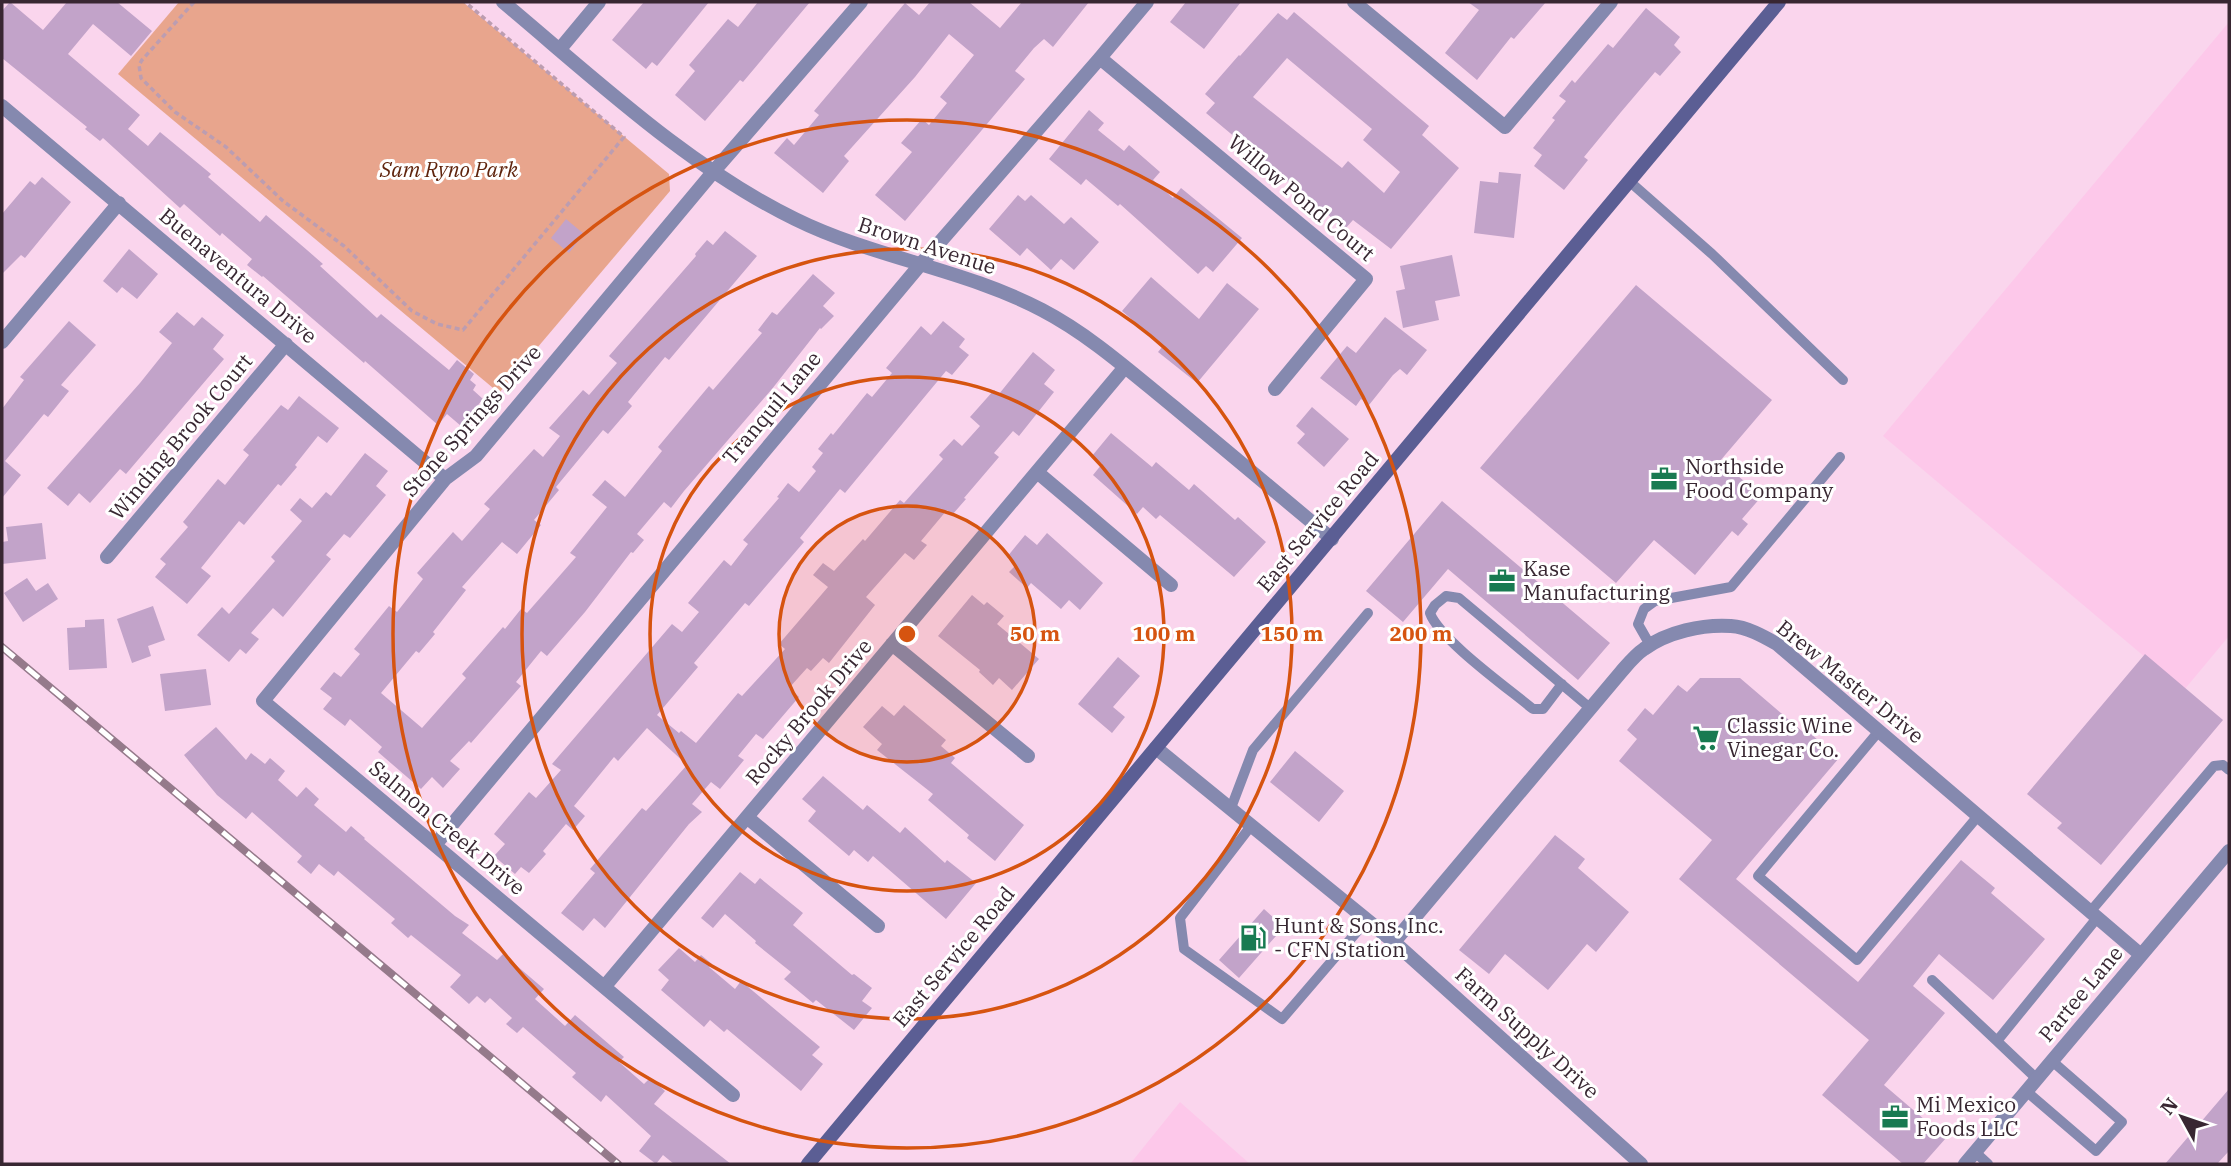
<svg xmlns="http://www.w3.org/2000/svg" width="2231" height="1166" viewBox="0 0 2231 1166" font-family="'IBM Plex Serif',serif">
<rect width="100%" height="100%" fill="#fad5ed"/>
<path fill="#fdc8ea" d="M2229,22V636L2184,690L1883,436Z
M1180,1102L1250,1164H1130Z"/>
<path fill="#e8a58d" d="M179,2H463L669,174L670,191L499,393L118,74Z"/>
<path fill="#c2a3c9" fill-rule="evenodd" d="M10,2L43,30L67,2H117L152,31L131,56L93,24L68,54L140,115L128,129L148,146L160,132L211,174L208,177L260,222L266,215L307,250L323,264L320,266L377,318L381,314L449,370L457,360L474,374L470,380L476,385L473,390L483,399L461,426L447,414L438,425L365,361L364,363L263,276L262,277L247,265L252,259L222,233L220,236L184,204L180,208L103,138L100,141L85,129L87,127L2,58V11Z
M644,2H709L657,66L652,62L646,69L612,40Z
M758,2H810L743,82L740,80L705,121L675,95L695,71L689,65L728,19L738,27Z
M930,2H969L1000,28L1022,2H1089L1053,47L1044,39L1034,48L1015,71L1025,79L905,221L875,195L912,152L901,143L922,119L929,125L947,103L940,97L974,55L949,34L915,77L844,156L849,161L823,193L774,153L787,138L794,145L819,115L814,111L905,3L919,15Z
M1186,2H1241L1204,49L1170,22Z
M1468,2H1546L1514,39L1511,37L1477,80L1445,53L1479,10Z
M1646,8L1680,37L1674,45L1681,52L1660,76L1655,72L1621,112L1584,157L1588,160L1564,190L1534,166L1542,155L1533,148L1555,120L1552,118L1566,101L1559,96L1572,80L1575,83L1608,44L1613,48Z
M1294,12L1429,126L1422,135L1459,168L1391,249L1353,220L1345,229L1206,113L1215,103L1205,94L1239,55L1240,56L1278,13L1287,20ZM1287,58L1372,129L1363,140L1400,172L1384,193L1348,161L1342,168L1253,97Z
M1089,110L1104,123L1098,130L1124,151L1129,145L1160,172L1153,180L1173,198L1181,188L1242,238L1213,272L1206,266L1198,274L1120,204L1118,206L1086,179L1081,185L1049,159Z
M1499,172L1521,174L1514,238L1474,233L1480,181L1498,183Z
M42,177L71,202L25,258L21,255L2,274V214L30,181L35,185Z
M1018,195L1025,201L1031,195L1064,224L1071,217L1099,242L1074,270L1061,259L1051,270L1027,248L1020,256L989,229Z
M566,219L584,234L569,253L551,238Z
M725,231L757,256L669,360L665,357L628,402L632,406L608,434L603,430L556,487L559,490L534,520L541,525L517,554L502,542L462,587L466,590L433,632L435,634L419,653L416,651L381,693L422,728L466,678L462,674L503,627L505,629L521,609L527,613L576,557L570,553L607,507L592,495L605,480L625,497L662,451L658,447L709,386L713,390L762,333L758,330L772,312L777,315L813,274L835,293L823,306L834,316L821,329L820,328L772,389L684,491L671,508L664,502L637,534L644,540L633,553L631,552L585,612L547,656L541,651L516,682L521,686L471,743L469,741L450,761L460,769L443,788L432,777L421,789L378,752L382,747L350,719L345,726L323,709L332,698L320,689L334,672L341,677L360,654L354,649L389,606L397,612L423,579L417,573L453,532L462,541L490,509L484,504L534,449L543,457L560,436L549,428L583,390L589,395L617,363L609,356L696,256L695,254L707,240L713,245Z
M129,249L158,274L137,299L122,287L117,293L103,281Z
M1452,255L1460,296L1435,301L1439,320L1403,328L1396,291L1405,289L1400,266Z
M1151,277L1199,319L1227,283L1259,309L1197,383L1158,352L1163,346L1122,311Z
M1636,285L1772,400L1720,461L1762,496L1742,519L1748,524L1738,536L1732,531L1695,575L1654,540L1616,583L1480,468Z
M177,312L194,326L202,317L224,335L213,349L224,359L126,474L120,469L90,503L79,493L68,506L47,488L140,383L172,343L159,332Z
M1385,317L1427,350L1407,375L1400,369L1393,375L1369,405L1361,399L1356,406L1320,378L1347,346L1356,353Z
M69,321L96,345L61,385L69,391L48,417L44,414L5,461L21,475L2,498V409L24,380L20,377Z
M943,321L965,339L959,347L969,355L952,375L946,371L845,493L840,489L800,538L804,542L749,606L745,603L694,663L698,667L657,715L679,733L681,731L696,743L738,693L742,696L785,649L779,644L828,587L813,575L823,563L834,571L863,539L865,541L900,500L904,503L943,459L939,455L954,439L962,446L980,426L970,417L994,390L999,394L1033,352L1055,370L1044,384L1054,392L1019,436L1013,431L994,453L999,457L964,498L966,499L952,515L947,510L921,541L927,545L914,560L905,553L866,597L875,605L829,663L823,658L811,671L807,668L789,688L799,697L763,739L756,734L738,756L744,760L720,789L711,782L692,804L702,812L689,824L605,928L594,918L583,931L561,913L595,873L590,869L642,808L646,811L687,765L647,728L618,761L614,757L574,806L585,816L573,830L566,824L543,851L546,854L529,873L521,867L515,874L494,856L505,844L494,834L529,792L536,798L561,770L552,764L672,624L682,632L699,612L688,603L724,560L731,566L748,544L743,540L779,498L777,497L788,483L799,492L816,471L812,467L823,453L818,449L831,433L833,435L867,393L872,397L892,373L886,368L921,326L931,335Z
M299,396L339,428L327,443L318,436L295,465L297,467L281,486L278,484L244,525L239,521L201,568L211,576L187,604L155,577L166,564L160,559L188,527L183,522L218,479L225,485L249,455L243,450L281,405L288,410Z
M1312,407L1349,439L1324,467L1297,443L1305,434L1296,426Z
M1111,433L1152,467L1156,462L1189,490L1194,484L1235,520L1238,517L1266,542L1234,577L1160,515L1156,519L1143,507L1137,514L1093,475L1102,464L1092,456Z
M365,453L388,471L376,486L386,495L350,538L344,534L326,555L331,559L283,617L273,608L251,633L259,639L246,654L240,649L229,662L197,635L222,607L229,614L275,561L271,557L302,521L290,510L300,498L312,508L326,492L331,496Z
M1442,501L1610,643L1578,680L1448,569L1403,622L1366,591Z
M42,523L46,559L2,564V542L8,541L6,527Z
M1047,533L1103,583L1080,610L1069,600L1061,609L1031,583L1027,588L1009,572L1016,565L1007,557L1025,535L1037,545Z
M27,578L36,591L48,583L58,599L23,622L4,593Z
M972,595L984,605L987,602L1004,616L997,624L1039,659L1012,690L999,678L993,685L979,672L980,670L938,636Z
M153,606L165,640L148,646L151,656L132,663L117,619Z
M104,619L107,668L69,670L67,628L85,627V620Z
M2145,654L2223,720L2101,865L2057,828L2062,823L2027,794Z
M1118,657L1140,676L1113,707L1125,717L1112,733L1078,704Z
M206,669L211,705L165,711L160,674Z
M1700,678H1740L1803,732L1805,729L1839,758L1736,879L1858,982L1961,860L1995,888L1991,893L2045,939L1993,1000L1939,954L1913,986L1945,1013L1884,1085L1946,1138L1923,1164H1903L1822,1095L1869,1040L1679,879L1712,840L1619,761L1637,739L1627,730L1645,708L1653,715L1678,685L1687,692Z
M904,705L946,740L941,746L955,758L951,763L1024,825L995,861L967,838L969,835L928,800L933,794L877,750L882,744L863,727L882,706L894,716Z
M216,727L246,760L251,753L265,764L270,758L285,771L278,780L297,797L306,787L319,799L314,805L346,832L351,826L365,838L364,839L455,916L469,925L462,933L497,960L503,954L544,989L535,999L565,1026L575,1015L624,1057L619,1062L644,1084L650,1078L665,1091L654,1104L731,1164H674L663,1155L656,1164L639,1151L651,1136L606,1095L601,1102L572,1077L576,1073L523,1027L517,1033L506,1024L512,1018L490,998L485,1003L477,996L469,1004L450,987L461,975L411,935L408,938L391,923L395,919L338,871L334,876L319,864L311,874L297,862L302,856L252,812L246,819L217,795L184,755Z
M1295,751L1344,791L1319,822L1270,782Z
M823,776L863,810L867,805L900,833L905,827L945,863L947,860L976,883L946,919L873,856L868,862L854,850L849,856L808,821L816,811L802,799Z
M1555,835L1585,859L1578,868L1629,912L1596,952L1587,944L1548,990L1505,954L1489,974L1459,950Z
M740,872L755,884L760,878L803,913L793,925L852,975L854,974L872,988L862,1001L872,1008L854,1030L816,1000L813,1003L784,979L791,972L755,943L756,941L725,914L713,928L701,918Z
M1264,909L1284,927L1239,978L1219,960Z
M679,948L695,962L701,955L712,964L709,967L735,989L741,981L820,1047L812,1055L823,1064L801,1091L727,1029L724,1032L710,1020L704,1027L661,990L669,980L658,970Z
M2229,1089V1151L2217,1164H2165Z"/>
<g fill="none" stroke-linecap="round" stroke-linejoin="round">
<path stroke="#bc9db1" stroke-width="3.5" stroke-dasharray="5 3.5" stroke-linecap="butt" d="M194,2L142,60L139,65L141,78L175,112L226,147L283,201L344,246L412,311L437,324L463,330L624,137L465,2"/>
<path stroke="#8589af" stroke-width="10" d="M1629,181L1712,254L1843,380
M1650,645L1638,624L1644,609L1655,601L1731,587L1840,457
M1562,684L1543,709H1533C1509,689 1439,639 1430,613L1435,605L1446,596L1459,598L1590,708
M1879,731L1758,876L1857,960L1978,816
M1231,808L1253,750L1368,613
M1251,826L1180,918L1184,949L1282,1019L1367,920
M2090,912L2214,766L2223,765L2229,770
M1932,980L1997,1041
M2037,1079L1997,1041L2097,918
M2026,1091L2096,1151L2122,1122L2052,1061
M1975,1152L1988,1164"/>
<path stroke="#8589af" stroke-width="14" d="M503,2C594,78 688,167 795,219C874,258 964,269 1042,310C1090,335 1132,373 1174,407C1226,451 1279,495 1332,539
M1354,2L1505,127L1611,2
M560,49L599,2
M1100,58L1366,279L1275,389
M2,106L445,479
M2,342L119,203
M1037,472L1171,585
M107,557L286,344
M892,644L1028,756
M1156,748L1394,942L1641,1164
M748,818L878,926
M435,845L920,265L1100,58L1147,2
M1394,942L1621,672C1628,664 1635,655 1644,649C1667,632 1703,624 1731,626C1747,627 1763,636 1777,644L2141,955
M605,986L1125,367
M733,1095L263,701L445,479L476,456L714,171L861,2
M1965,1164L2229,851"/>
<path stroke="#5b5e94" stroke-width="14" d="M808,1164L1779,2"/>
<g stroke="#957a8b" stroke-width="8">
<path id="rail" d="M2,647L618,1164"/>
</g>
<use href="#rail" stroke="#fff" stroke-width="5" stroke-dasharray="16" stroke-linecap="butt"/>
</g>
<circle cx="907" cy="634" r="128" fill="#d65410" fill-opacity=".12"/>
<g fill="none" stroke="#d65410" stroke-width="3.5">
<circle cx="907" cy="634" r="128"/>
<circle cx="907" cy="634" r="257"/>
<circle cx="907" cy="634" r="385"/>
<circle cx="907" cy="634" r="514"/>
</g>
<defs>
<g id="office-bare" transform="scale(2.1)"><path d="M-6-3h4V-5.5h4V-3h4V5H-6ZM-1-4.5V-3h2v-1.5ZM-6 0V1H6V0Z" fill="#187a51" stroke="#fff" stroke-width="2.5" paint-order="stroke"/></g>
<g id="supermarket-bare" transform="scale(2.1)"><path d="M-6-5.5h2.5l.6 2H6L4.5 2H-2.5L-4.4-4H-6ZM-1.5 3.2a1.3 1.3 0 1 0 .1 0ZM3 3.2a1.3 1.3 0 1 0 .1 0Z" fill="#187a51" stroke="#fff" stroke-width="2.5" paint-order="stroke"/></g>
<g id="fuel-bare" transform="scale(2.1)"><path d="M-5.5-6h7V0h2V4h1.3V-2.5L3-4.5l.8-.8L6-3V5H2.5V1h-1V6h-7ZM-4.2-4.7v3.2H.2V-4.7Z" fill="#187a51" stroke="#fff" stroke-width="2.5" paint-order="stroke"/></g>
</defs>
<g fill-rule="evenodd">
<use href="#office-bare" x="1664" y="479"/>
<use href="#office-bare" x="1502" y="581"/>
<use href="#supermarket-bare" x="1706" y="738"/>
<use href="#fuel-bare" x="1253" y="938"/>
<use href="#office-bare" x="1895" y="1117"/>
</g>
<g text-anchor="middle" stroke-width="6" stroke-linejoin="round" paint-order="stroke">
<g font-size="21" font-style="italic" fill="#5f240d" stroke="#fff">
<text x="449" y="177">Sam Ryno Park</text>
</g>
<g font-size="21" fill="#382732" stroke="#fff">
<text transform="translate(1301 198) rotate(40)" y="7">Willow Pond Court</text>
<text transform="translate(927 246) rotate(18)" y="7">Brown Avenue</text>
<text transform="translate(238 276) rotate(40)" y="7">Buenaventura Drive</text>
<text transform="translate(772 408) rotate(-50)" y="7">Tranquil Lane</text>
<text transform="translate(472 421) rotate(-48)" y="7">Stone Springs Drive</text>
<text transform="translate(181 437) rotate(-50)" y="7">Winding Brook Court</text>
<text transform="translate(1318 522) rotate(-50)" y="7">East Service Road</text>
<text transform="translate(1850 682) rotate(39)" y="7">Brew Master Drive</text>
<text transform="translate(809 712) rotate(-50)" y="7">Rocky Brook Drive</text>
<text transform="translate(447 828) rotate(40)" y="7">Salmon Creek Drive</text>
<text transform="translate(954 957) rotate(-50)" y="7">East Service Road</text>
<text transform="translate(2081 994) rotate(-50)" y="7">Partee Lane</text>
<text transform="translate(1527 1033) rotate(42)" y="7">Farm Supply Drive</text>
</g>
<g font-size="21" fill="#382732" stroke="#fff" text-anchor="start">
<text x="1685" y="474">Northside<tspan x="1685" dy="24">Food Company</tspan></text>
<text x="1523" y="576">Kase<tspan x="1523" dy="24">Manufacturing</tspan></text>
<text x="1727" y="733">Classic Wine<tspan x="1727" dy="24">Vinegar Co.</tspan></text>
<text x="1274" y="933">Hunt &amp; Sons, Inc.<tspan x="1274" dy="24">- CFN Station</tspan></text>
<text x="1916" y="1112">Mi Mexico<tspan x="1916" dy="24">Foods LLC</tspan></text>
</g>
</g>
<circle cx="907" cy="634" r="10" fill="#d65410" stroke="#fff" stroke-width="3.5"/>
<g font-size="21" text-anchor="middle" font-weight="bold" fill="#d65410" stroke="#fff" stroke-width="6" stroke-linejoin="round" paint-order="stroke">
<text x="1035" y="641">50 m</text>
<text x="1164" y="641">100 m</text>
<text x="1292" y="641">150 m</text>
<text x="1421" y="641">200 m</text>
</g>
<rect width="2231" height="1166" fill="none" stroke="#382732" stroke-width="7"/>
<g transform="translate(2182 1117) rotate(310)" stroke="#ffffff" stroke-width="5" paint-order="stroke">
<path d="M0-5L12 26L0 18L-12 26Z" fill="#382732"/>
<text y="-10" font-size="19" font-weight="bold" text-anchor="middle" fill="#382732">N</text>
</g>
</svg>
